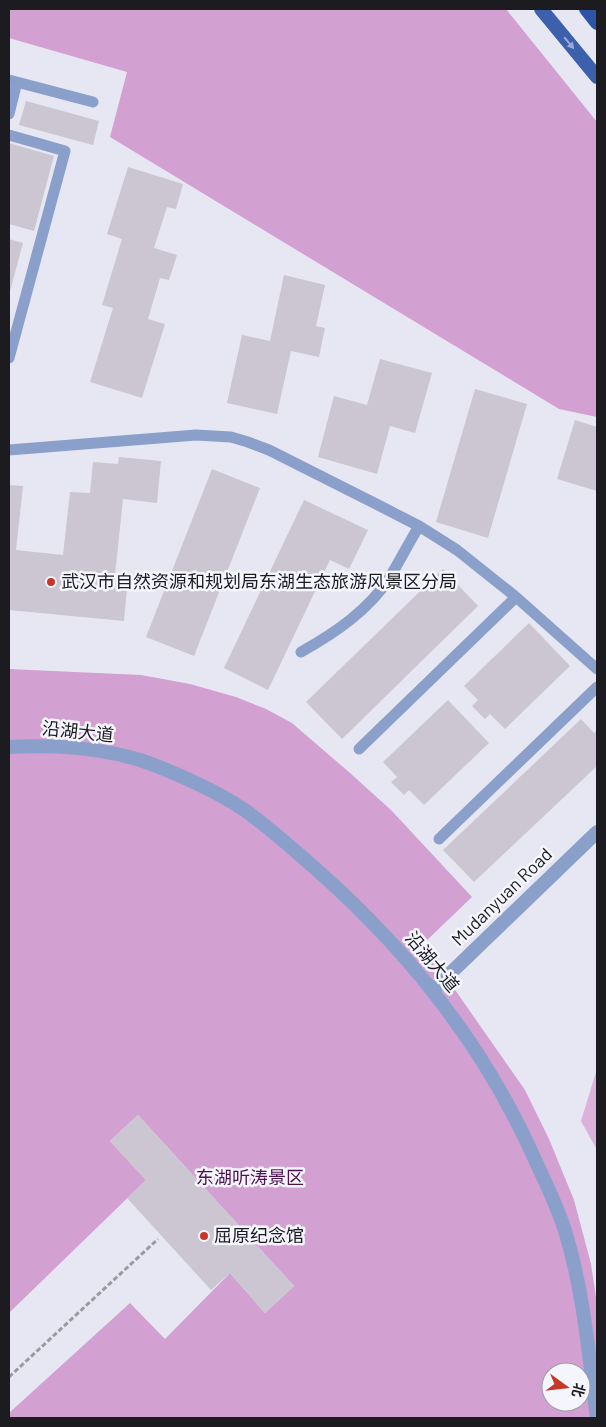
<svg xmlns="http://www.w3.org/2000/svg" width="606" height="1427" viewBox="0 0 606 1427" font-family="Barlow,'Noto Sans SC',sans-serif">
<rect width="100%" height="100%" fill="#e7e7f3"/>
<path fill="#dbb2da" d="M597,1069V1150L581,1121Z"/>
<path fill="#d3a0d2" fill-rule="evenodd" d="M9,9H506L597,122V417L559,409L110,137L127,72L9,38Z
M9,669L141,675L190,684L236,697L266,709L292,723L350,773L391,810L472,897L423,944L525,1090L549,1139L574,1200L591,1264L597,1304V1418H9V1413L130,1303L165,1339L230,1273L265,1313L294,1286L138,1115L110,1141L146,1180L9,1313ZM551,1372H581V1402H551Z"/>
<path fill="#cbc6d1" d="M26,101L99,121L93,145L19,125Z
M9,143L54,156L34,231L9,224Z
M128,167L183,184L176,209L167,207L154,248L177,255L169,280L160,278L148,319L165,324L142,398L90,382L113,308L102,305L122,239L107,234Z
M9,239L23,243L9,295Z
M284,275L325,285L316,326L325,328L319,357L291,351L277,414L227,403L242,335L270,341Z
M380,359L432,373L415,433L390,426L377,474L318,457L334,396L367,405Z
M475,389L527,404L488,538L436,522Z
M575,420L597,427V491L557,479Z
M119,457L161,461L157,503L123,499L115,575L128,577L124,621L9,610V485L23,486L16,550L63,555L70,492L90,493L93,462L118,464Z
M212,469L260,488L194,656L146,637Z
M304,500L368,530L349,569L330,560L268,690L224,668Z
M443,569L478,606L342,739L306,702Z
M529,623L570,666L505,729L490,714L485,719L472,706L478,700L464,686Z
M448,700L489,743L424,805L409,790L404,795L391,782L397,777L383,762Z
M581,719L594,733L597,730V766L474,882L443,850Z
M138,1115L294,1286L265,1313L230,1273L211,1290L127,1198L146,1180L110,1141Z"/>
<g fill="none" stroke-linecap="round" stroke-linejoin="round">
<path stroke="#9a9aa3" stroke-width="3" stroke-dasharray="5 2.5" stroke-linecap="butt" d="M9,1377L158,1239"/>
<path stroke="#8aa0cb" stroke-width="11" d="M9,80L93,102
M9,114L17,82
M9,135L65,151L9,358
M9,450L196,435L231,437L248,442L269,450L384,508L419,526L457,550L516,597L597,669
M301,652C335,633 369,610 390,577C400,560 409,543 419,526
M359,749L516,597
M439,839L597,687"/>
<path stroke="#8aa0cb" stroke-width="14" d="M9,747C54,745 96,747 140,760C170,770 219,792 246,811C271,829 294,850 317,870C410,952 486,1048 536,1162C547,1185 559,1210 566,1234C584,1294 589,1357 597,1418
M433,990L597,832"/>
<path stroke="#3c60ac" stroke-width="14" d="M541,9L597,77"/>
<path stroke="#2e54a6" stroke-width="14" d="M586,9L597,23"/>
</g>
<defs><path id="oneway-solid" d="M-6-.8H1V-3.2L6.5 0L1 3.2V.8H-6Z" transform="scale(1.25)"/></defs>
<use fill="#98aad5" href="#oneway-solid" transform="translate(569 43) rotate(50)"/>
<g fill="#c53828" stroke="#f5f5fe" stroke-width="2">
<circle cx="51" cy="582" r="5"/>
<circle cx="204" cy="1236" r="5"/>
</g>
<g text-anchor="middle" stroke-width="5" stroke-linejoin="round" paint-order="stroke">
<g font-size="18" fill="#1c1c20" stroke="#f5f5fe" text-anchor="start">
<text x="61" y="588">武汉市自然资源和规划局东湖生态旅游风景区分局</text>
<text x="214" y="1242">屈原纪念馆</text>
</g>
<g font-size="18" fill="#1c1c20" stroke="#f5f5fe">
<text transform="translate(78 732) rotate(6)" y="6">沿湖大道</text>
<text transform="translate(502 897) rotate(-44)" y="6">Mudanyuan Road</text>
<text transform="translate(432 962) rotate(50)" y="6">沿湖大道</text>
</g>
<g font-size="18" fill="#4f1250" stroke="#f5f5fe">
<text x="250" y="1184">东湖听涛景区</text>
</g>
</g>
<rect width="606" height="1427" fill="none" stroke="#1c1c20" stroke-width="20"/>
<g transform="translate(566 1387) rotate(105)"><circle r="24" fill="#f5f5fe" stroke="#9e9ea5"/>
<path d="M0-4L9 19L0 12L-9 19Z" fill="#c53828"/>
<text y="-8" font-size="14" font-weight="bold" text-anchor="middle" fill="#1c1c20">北</text>
</g>
</svg>
